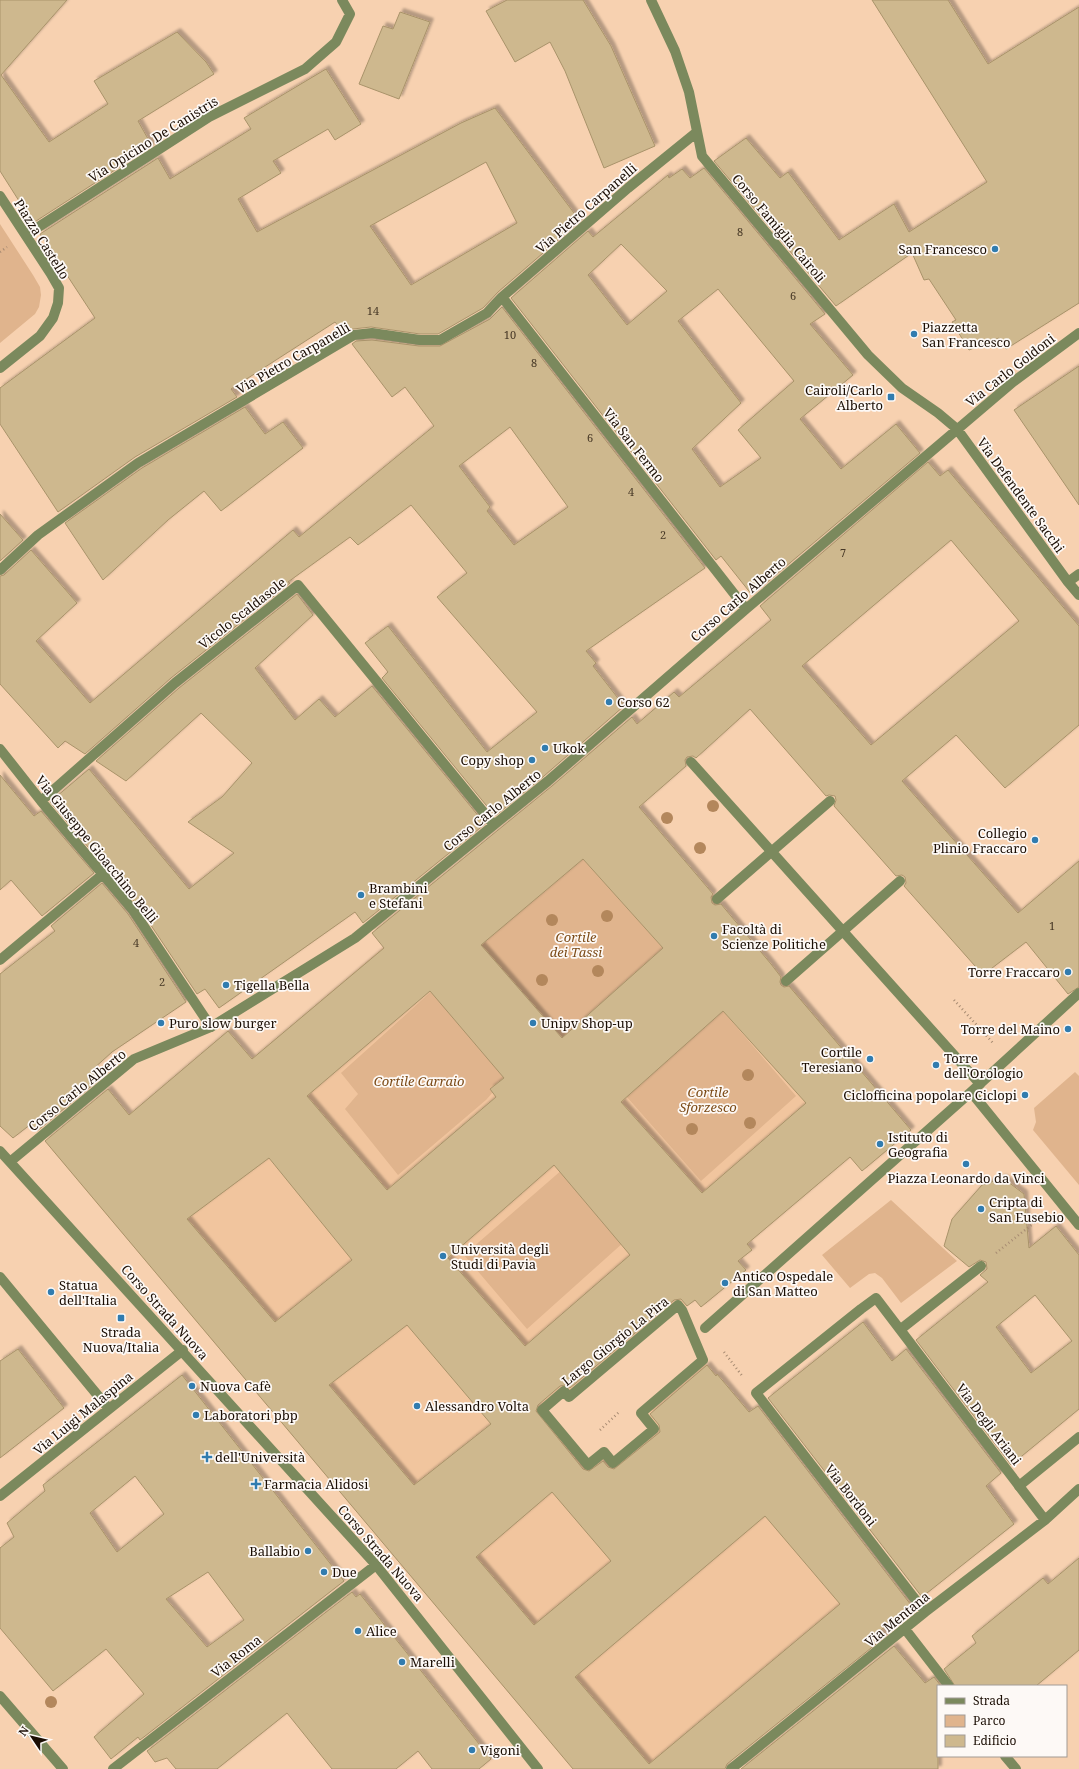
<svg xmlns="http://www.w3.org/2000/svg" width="1079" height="1769" viewBox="0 0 1079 1769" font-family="'Noto Serif',serif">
<defs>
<filter id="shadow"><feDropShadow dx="3.5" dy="-3.5" stdDeviation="1" flood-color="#0004"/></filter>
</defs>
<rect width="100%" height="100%" fill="#f7d1b0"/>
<path fill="#f1c59e" d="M619,747L656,792L639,807L911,1130L862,1171L850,1157L747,1244L752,1250L738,1261L746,1270L701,1307L695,1300L682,1310L678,1306L569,1397L564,1391L542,1410L588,1465L604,1452L613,1463L653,1429L641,1413L703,1360L716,1375L717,1374L912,1605L717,1769H573L52,1150L114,1097L129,1115L228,1031L252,1059Z"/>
<path fill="#e0b48d" d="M0,224L33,275L40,287L41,295L39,307L35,314L0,343Z
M583,859L663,948L562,1038L481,945Z
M432,991L507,1076L486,1100L398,1175L345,1109L358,1094L341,1073Z
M723,1011L796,1096L701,1181L626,1096Z
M1075,1072L1079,1076V1185L1033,1130L1036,1122L1034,1108Z
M563,1169L624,1242L527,1329L464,1255Z
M891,1200L957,1261L901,1303L882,1278L875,1273L869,1274L850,1288L822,1255Z"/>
<path fill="#ceb88e" stroke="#a9936a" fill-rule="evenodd" filter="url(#shadow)" d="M0,0H67L1,75L49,142L108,104L94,81L177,32L206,62L214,74L138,121L152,146L33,223L0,171Z
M507,0H583L611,46L655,146L604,168L565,71L550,42L515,62L486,11Z
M872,0H948L988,64L1079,7V303L1006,349L999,338L969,350L952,322L956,320L929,279L924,280L912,253L836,306L714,161L746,138L780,178L788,172L839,240L894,204L909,232L987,182Z
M400,12L430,22L399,99L359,84L383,26L393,29Z
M326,69L361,124L335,140L328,129L273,161L281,173L238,199L257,232L461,123L495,108L580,221L498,292L483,308L438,334H420L371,327L353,329L344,333L335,322L231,389L237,397L135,457L58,512L0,424V388L95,318L40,234L158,158L170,179L251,129L244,118ZM486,162L517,223L411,285L370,226Z
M704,168L825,314L810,324L853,375L800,419L841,469L896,424L920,453L752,595L721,556L716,560L511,298L588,231L593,237L668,175L669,178L682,169L690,178ZM621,244L667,291L627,325L588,275ZM718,289L794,381L738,430L761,458L720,487L692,449L741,403L678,321Z
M502,307L705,568L586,651L596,663L593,666L624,706L544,776L495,816L382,678L388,672L365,643L388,626L487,752L537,712L437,597L467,573L411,505L358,545L350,537L288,582L290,583L171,678L85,754L65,741L58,748L0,684V576L4,575L31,550L77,603L36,641L90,703L293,530L299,537L434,426L405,387L392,397L352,344L356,341L372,340L419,346H440L490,319ZM510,427L568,507L514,545L487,511L490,507L459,466Z
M1079,366V505L1014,410Z
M245,407L265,434L283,422L303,448L221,511L204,491L168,520L103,580L65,523L142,468Z
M928,462L940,476L948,470L1079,626V725L1005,788L956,735L902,781L1018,913L1079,861V987L1068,994L1026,942L983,975L904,886L906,883L905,877L902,875L896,876L834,806L836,800L835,796L829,795L826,796L750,709L696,758L693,756L687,757L685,760L686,766L639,807L713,894L711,897L712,903L715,905L721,904L771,964L781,977L780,982L781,985L784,987L789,986L911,1130L862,1171L850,1157L747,1244L752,1250L738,1261L746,1270L701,1307L695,1300L687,1306L681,1299L674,1300L570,1388L566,1385L560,1386L538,1405L536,1411L583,1469L589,1471L603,1461L608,1467L614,1469L660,1432L659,1425L650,1414L707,1365L716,1376L717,1374L749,1412L758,1406L911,1605L881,1630L886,1636L727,1764L725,1769H573L45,1141L108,1089L129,1115L228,1031L252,1059L384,948L372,933L552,786L632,717L637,724L674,692L679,697L771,620L760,606ZM951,540L1019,621L871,745L802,666ZM583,859L663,948L562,1038L481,945ZM430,991L504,1078L490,1089L496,1097L387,1190L307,1096ZM723,1011L806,1103L702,1193L621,1102ZM269,1158L352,1260L275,1322L187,1219ZM554,1165L630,1255L525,1346L448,1258ZM407,1325L491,1424L414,1485L329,1385ZM552,1492L611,1561L534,1625L476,1557ZM765,1516L840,1604L649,1764L575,1677Z
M0,514L23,540L0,561Z
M297,594L313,615L255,668L295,720L319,699L335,717L372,686L485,824L363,923L355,912L219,1008L205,989L197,994L138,906L50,802L89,769L189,889L234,853L188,822L222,797L252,763L201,713L126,781L96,761L179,688Z
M0,775L34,816L41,811L94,873L42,916L11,880L0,890Z
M102,883L128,914L186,1002L112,1052L92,1070L100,1079L37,1131L31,1124L13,1138L0,1126V974L55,931L51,926Z
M1003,1178L1024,1194L1029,1248L1056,1226L1079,1255V1409L1011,1465L916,1340L988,1282L980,1275L987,1269L986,1262L980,1260L969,1267L944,1246L952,1219L982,1185ZM1035,1295L1072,1341L1031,1373L996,1327Z
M863,1322L892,1361L906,1349L1001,1473L986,1486L1014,1524L922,1597L768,1398Z
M18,1349L64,1408L0,1458V1361Z
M182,1375L344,1581L140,1740L138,1737L111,1759L94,1737L144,1694L106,1649L53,1691L0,1628V1548L14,1537L7,1523L45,1491L43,1485ZM135,1476L164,1514L117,1552L90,1513ZM208,1572L244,1620L207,1647L166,1599Z
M1079,1558V1650L1036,1686H955L944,1669L976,1643L972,1636L1043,1578L1048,1584Z
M352,1592L356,1597L360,1594L491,1759L479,1769H432L418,1751L396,1769H332L287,1713L217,1769H176L167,1758L155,1762L147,1751Z
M894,1646L925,1683L934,1677L941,1686H938V1769H741Z"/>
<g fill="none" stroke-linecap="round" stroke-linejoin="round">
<path stroke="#a68a71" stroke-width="2.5" stroke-dasharray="1 3" stroke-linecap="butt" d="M0,252L7,247
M954,1000L993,1043
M996,1253L1044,1215
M724,1352L743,1377
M600,1430L619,1412"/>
<path stroke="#7b895d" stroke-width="10" d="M691,762L980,1084
M717,899L830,801
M786,981L900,881
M901,1329L981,1266
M1019,1486L1079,1437"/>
<path stroke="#7b895d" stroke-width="10" d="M651,0L675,51L689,92L702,156L868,355L902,388L938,413L957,429L1068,582L1079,595
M0,196L51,274L59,288L58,303L53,318L40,336L0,368
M26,235L209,117L305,69L336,42L350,14L342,0
M502,297L746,609
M0,570L38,535L138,463L354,335L372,333L420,340H440L487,313L502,297L628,188L697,132
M1068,582L1079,574
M0,749L41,801L133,910L211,1027
M41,801L175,683L298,585L494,825
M0,960L103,874
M971,1092L1079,1225
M0,1151L376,1565L538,1769
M11,1161L134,1059L211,1027L355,938L548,781L746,609L1013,382L1079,333
M0,1277L109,1409
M678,1305L682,1310L703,1360L641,1413L654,1429L613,1463L604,1452L588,1465L542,1410L564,1391L569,1397Z
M705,1328L971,1092L1079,993
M0,1496L183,1350
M925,1612L756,1393L861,1309L876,1298L1045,1520
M905,1629L949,1686
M0,1696L63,1769
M1005,1756L1016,1769
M113,1769L376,1565
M731,1769L925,1612L1045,1520L1079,1489"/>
</g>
<g fill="#b3875c">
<circle cx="713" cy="806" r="6"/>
<circle cx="667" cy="818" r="6"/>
<circle cx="700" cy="848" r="6"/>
<circle cx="607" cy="916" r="6"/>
<circle cx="552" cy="920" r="6"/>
<circle cx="598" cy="971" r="6"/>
<circle cx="542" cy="980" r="6"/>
<circle cx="748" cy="1075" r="6"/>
<circle cx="750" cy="1123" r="6"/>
<circle cx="692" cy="1129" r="6"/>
<circle cx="51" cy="1702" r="6"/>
</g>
<g fill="#317caf" stroke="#fdf9f6" stroke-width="1.5">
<circle cx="995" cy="249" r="4"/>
<circle cx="914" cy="334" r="4"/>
<rect x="887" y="393" width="8" height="8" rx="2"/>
<circle cx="609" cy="702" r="4"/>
<circle cx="545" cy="748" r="4"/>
<circle cx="532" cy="760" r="4"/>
<circle cx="1035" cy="840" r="4"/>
<circle cx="361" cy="895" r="4"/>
<circle cx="714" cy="936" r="4"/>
<circle cx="1068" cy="972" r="4"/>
<circle cx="226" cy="985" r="4"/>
<circle cx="161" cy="1023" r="4"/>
<circle cx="533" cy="1023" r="4"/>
<circle cx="1068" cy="1029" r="4"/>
<circle cx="870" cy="1059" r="4"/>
<circle cx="936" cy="1065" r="4"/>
<circle cx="1025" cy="1095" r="4"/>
<circle cx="880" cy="1144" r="4"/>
<circle cx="966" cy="1164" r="4"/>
<circle cx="981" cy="1209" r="4"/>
<circle cx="443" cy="1256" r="4"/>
<circle cx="725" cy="1283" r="4"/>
<circle cx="51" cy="1292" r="4"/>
<rect x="117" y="1314" width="8" height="8" rx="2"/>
<circle cx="192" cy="1386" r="4"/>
<circle cx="417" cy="1406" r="4"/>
<circle cx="196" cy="1415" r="4"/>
<path d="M205 1451h4v4h4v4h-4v4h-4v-4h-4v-4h4z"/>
<path d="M254 1478h4v4h4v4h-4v4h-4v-4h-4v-4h4z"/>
<circle cx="308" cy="1551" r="4"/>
<circle cx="324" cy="1572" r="4"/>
<circle cx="358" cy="1631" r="4"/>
<circle cx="402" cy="1662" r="4"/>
<circle cx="472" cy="1750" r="4"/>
</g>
<g text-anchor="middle" stroke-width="3.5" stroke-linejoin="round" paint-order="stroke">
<g font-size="11" fill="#473826">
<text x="740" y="236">8</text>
<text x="793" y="300">6</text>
<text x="373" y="315">14</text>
<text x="510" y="339">10</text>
<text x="534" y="367">8</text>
<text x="590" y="442">6</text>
<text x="631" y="496">4</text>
<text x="663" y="539">2</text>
<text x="843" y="557">7</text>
<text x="1052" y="930">1</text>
<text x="136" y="947">4</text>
<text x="162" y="986">2</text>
</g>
<g font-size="13" fill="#1a0d03" stroke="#fdf9f6">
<text transform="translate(153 139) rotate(-32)" y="5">Via Opicino De Canistris</text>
<text transform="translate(586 208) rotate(-41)" y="5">Via Pietro Carpanelli</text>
<text transform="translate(779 228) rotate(50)" y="5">Corso Famiglia Cairoli</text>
<text transform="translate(42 239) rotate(58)" y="5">Piazza Castello</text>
<text transform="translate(293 358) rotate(-30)" y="5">Via Pietro Carpanelli</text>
<text transform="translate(1010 370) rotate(-38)" y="5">Via Carlo Goldoni</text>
<text transform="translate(634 445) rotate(52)" y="5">Via San Fermo</text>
<text transform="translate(1021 495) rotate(54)" y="5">Via Defendente Sacchi</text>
<text transform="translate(738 599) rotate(-41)" y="5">Corso Carlo Alberto</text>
<text transform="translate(242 613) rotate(-38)" y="5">Vicolo Scaldasole</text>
<text transform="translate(492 810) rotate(-39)" y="5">Corso Carlo Alberto</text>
<text transform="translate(97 849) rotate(51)" y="5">Via Giuseppe Gioacchino Belli</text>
<text transform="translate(77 1090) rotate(-39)" y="5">Corso Carlo Alberto</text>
<text transform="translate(165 1312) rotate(48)" y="5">Corso Strada Nuova</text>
<text transform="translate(615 1341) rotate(-39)" y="5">Largo Giorgio La Pira</text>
<text transform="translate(83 1413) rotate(-39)" y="5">Via Luigi Malaspina</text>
<text transform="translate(989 1424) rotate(53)" y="5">Via Degli Ariani</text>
<text transform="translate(851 1495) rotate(52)" y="5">Via Bordoni</text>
<text transform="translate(381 1553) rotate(49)" y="5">Corso Strada Nuova</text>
<text transform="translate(897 1619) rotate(-39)" y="5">Via Mentana</text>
<text transform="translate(236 1656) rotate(-38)" y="5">Via Roma</text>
</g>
<g font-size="13" fill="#1a0d03" stroke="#fdf9f6" text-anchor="start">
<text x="987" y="254" text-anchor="end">San Francesco</text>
<text x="922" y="332">Piazzetta<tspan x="922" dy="15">San Francesco</tspan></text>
<text x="883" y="395" text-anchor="end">Cairoli/Carlo<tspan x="883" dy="15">Alberto</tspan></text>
<text x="617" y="707">Corso 62</text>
<text x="553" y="753">Ukok</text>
<text x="524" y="765" text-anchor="end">Copy shop</text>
<text x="1027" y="838" text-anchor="end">Collegio<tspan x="1027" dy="15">Plinio Fraccaro</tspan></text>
<text x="369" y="893">Brambini<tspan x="369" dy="15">e Stefani</tspan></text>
<text x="722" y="934">Facoltà di<tspan x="722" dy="15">Scienze Politiche</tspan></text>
<text x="1060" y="977" text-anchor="end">Torre Fraccaro</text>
<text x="234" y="990">Tigella Bella</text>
<text x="169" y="1028">Puro slow burger</text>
<text x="541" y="1028">Unipv Shop-up</text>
<text x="1060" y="1034" text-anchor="end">Torre del Maino</text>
<text x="862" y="1057" text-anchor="end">Cortile<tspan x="862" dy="15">Teresiano</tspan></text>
<text x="944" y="1063">Torre<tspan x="944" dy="15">dell'Orologio</tspan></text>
<text x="1017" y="1100" text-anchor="end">Ciclofficina popolare Ciclopi</text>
<text x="888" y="1142">Istituto di<tspan x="888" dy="15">Geografia</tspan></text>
<text x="966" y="1183" text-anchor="middle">Piazza Leonardo da Vinci</text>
<text x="989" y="1207">Cripta di<tspan x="989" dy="15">San Eusebio</tspan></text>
<text x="451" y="1254">Università degli<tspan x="451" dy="15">Studi di Pavia</tspan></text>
<text x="733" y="1281">Antico Ospedale<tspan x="733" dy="15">di San Matteo</tspan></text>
<text x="59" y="1290">Statua<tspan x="59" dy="15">dell'Italia</tspan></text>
<text x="121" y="1337" text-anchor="middle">Strada<tspan x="121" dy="15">Nuova/Italia</tspan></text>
<text x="200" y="1391">Nuova Cafè</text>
<text x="425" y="1411">Alessandro Volta</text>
<text x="204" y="1420">Laboratori pbp</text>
<text x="215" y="1462">dell'Università</text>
<text x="264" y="1489">Farmacia Alidosi</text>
<text x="300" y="1556" text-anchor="end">Ballabio</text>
<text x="332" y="1577">Due</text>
<text x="366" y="1636">Alice</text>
<text x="410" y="1667">Marelli</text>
<text x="480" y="1755">Vigoni</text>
</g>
<g font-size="13" font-style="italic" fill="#7c4b17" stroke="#fdf9f6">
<text x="576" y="942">Cortile<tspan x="576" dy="15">dei Tassi</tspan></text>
<text x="419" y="1086">Cortile Carraio</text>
<text x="708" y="1097">Cortile<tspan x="708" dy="15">Sforzesco</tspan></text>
</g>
</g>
<rect x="937" y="1685" width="130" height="72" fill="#fdf9f6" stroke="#a29b95"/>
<rect x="945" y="1698" width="20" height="6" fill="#7b895d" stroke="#a29b95"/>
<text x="973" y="1705" font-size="12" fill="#1a0d03">Strada</text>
<rect x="945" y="1715" width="20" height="12" fill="#e0b48d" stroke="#a29b95"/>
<text x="973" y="1725" font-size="12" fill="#1a0d03">Parco</text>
<rect x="945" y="1735" width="20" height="12" fill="#ceb88e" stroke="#a29b95"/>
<text x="973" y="1745" font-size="12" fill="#1a0d03">Edificio</text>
<g transform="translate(32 1737) rotate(305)" stroke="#fdf9f6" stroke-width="3" paint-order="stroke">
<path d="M0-3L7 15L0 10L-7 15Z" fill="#1a0d03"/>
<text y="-6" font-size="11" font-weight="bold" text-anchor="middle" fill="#1a0d03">N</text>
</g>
</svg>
